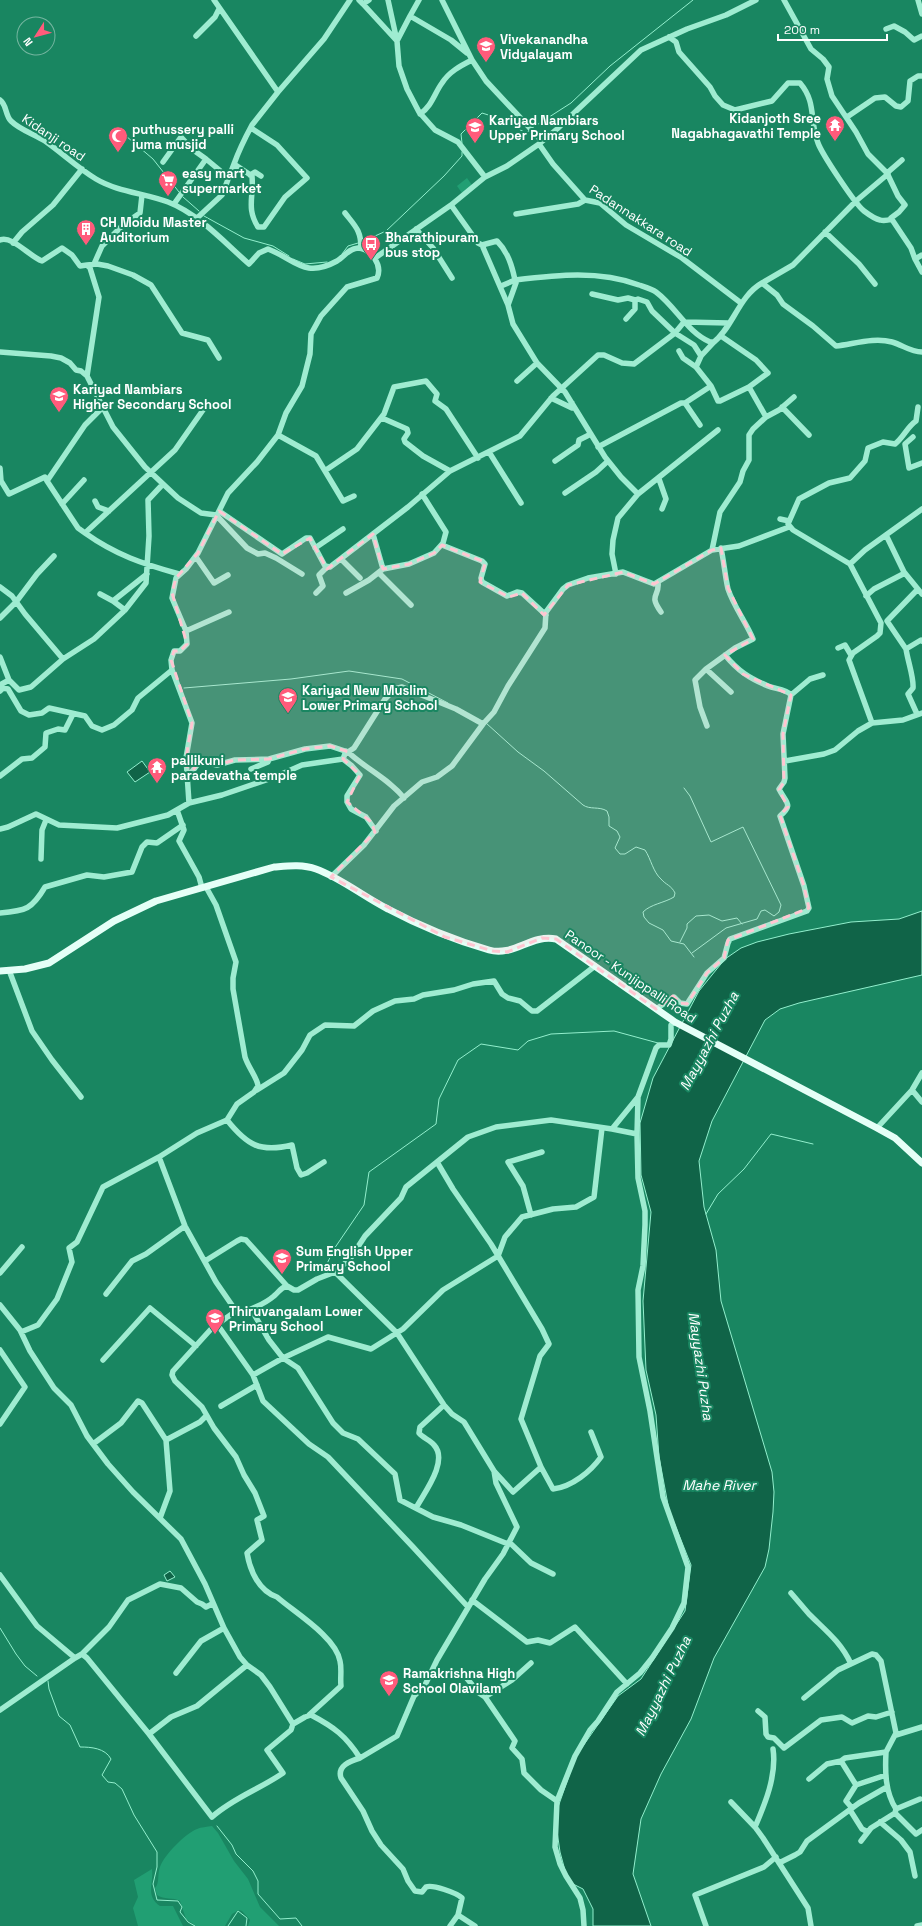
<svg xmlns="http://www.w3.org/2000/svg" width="922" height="1926" viewBox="0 0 922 1926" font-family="'Space Grotesk',sans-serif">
<rect width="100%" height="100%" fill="#198661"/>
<path fill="#219f73" d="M467,178L472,185L462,193L457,186Z
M212,1826L218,1833L234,1861L248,1879L260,1907L279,1926H248L250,1920L242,1911L239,1910L232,1914L225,1926H196L186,1919L180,1901C173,1897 164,1900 157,1895L155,1888C160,1883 157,1874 160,1867C164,1855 185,1834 197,1829C201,1827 207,1827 212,1826Z
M152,1869C154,1883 145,1896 160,1906H173L183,1926H138L133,1908L138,1897L134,1880Z"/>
<path fill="#106448" stroke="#92efcd" d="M142,761L150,772L135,782L127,772Z
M922,911V975L799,1003L780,1009L765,1020L712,1121L699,1161L704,1207L716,1250L721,1301L772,1472L774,1492L773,1512L769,1549L765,1567L714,1658L691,1719L661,1774L641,1819L633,1874L651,1926H593V1909L583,1889L573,1884L566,1874L560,1852L557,1831V1810L576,1756L618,1696L641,1679L685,1611L691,1565L669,1510L659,1457L656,1415L646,1370L643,1301L651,1212L641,1175L640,1123L653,1078L699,991L725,959L741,948L757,942L789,934L851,922L899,919Z
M170,1571L175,1577L167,1581L164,1575Z"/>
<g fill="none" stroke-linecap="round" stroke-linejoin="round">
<path stroke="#92efcd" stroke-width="1" d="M532,128L571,103L610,66L693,0
M126,136L153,159L179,192
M462,143L461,134L482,113L498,118L526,133L530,130
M183,197L199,211
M204,216L244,238L273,246L289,256
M364,241L386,231L444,176L462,156V152
M342,254L348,246L358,243
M293,259L305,264L327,262
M184,688L291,679L349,671L402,679L448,703
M486,723L518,752L544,771L583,805C590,810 599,806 607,811L609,817V826L617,831L620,837L615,848L620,854H625L636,847L645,850C651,859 653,872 661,879C666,885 671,885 675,893L674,897C664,903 651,904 643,912L644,917L649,923L663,930L671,941L684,944L694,957
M684,788L690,796L711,842L743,827L781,905L779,912L774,916L765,910L761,911L757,919L726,928L692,953
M680,942L687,928V924L696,916L709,915L722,921L737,918L742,924
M706,1214L718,1194L744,1169L771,1134L813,1144
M301,1262L311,1266L325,1268L334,1249L364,1205L369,1172L436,1124L439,1099L458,1060L481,1044L518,1050L528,1041L551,1034L614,1031L658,1043
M0,1628L16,1654L25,1666L37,1676
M48,1681L49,1689L59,1716L70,1725L80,1747C91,1747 105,1748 111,1759L102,1775L108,1782L115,1783L122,1789L134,1815L157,1852V1867L153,1884L157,1900L178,1901L182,1907L180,1912L188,1922L195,1926
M217,1826L232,1845L236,1854L253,1871L258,1881V1894L280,1919L296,1918L302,1926
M228,1926L238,1911L247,1918L246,1926"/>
<path stroke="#9fecd1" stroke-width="5.5" d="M214,0L278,92L252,125C245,138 239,150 234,164L252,176C254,197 246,208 258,227H264L285,197L307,178L277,145L251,128
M359,0L363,4L369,0
M388,0L397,41L399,66L407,89L419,112L435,130L458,142L485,177
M442,0L472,60L486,81L542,141
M784,0L811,49L823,59L829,67L827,79L832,96L856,132L868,154L887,173L898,196L905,205L899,212L891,218L911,248L915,259
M918,0L922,14
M363,4L397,41L410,16L451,40L467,53
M410,16L419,0
M886,29L894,26L905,32L914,40L922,36
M196,36L215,17L219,9
M669,37L676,42L679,52L710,87L715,96L723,105L735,110L772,101L788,83H800C817,103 809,120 818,143C822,154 855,204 864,211C868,214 875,219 880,220C883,221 889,220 892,219
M278,92L324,39L350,0
M0,100C7,105 5,115 11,121C20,130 34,134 45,141C62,153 78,168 96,179C118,192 144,193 168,202C199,214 225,243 249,264L259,253L268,249C295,259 304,279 337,261C345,256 348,249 358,248C371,249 383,265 377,278L347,287L321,316L311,334L310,354L302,386L286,413L278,435L257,462L228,493L198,553L186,569L176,578L172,598L186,631L187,644L180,651H174L171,660L172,670L192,723L186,758L189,803
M420,114C432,106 434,94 442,83C449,72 460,66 472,60
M847,117L875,98L885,97L896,106L901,107L908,101L910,81L918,76H922
M539,144L553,164L585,200L600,203L626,225L682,258L741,303
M206,159L229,178
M163,162L181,137L192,149L206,159L174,204
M887,173L902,160
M250,175L255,172L261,176
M451,205L478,243L482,245L497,241C508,252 512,266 515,280C557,275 599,270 639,285C645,287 652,289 656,292C676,307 687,332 710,342H714C733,327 739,296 762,283L777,295L783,304L813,326L836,346C854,344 874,337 892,342C903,345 910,352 922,352
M345,213C355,226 361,230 361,248
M516,214L578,204L585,200
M196,219L222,195L234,164
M416,229L433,248L452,278
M825,232L859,264L875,284
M0,240C12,235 30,257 42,261L62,248L72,255L80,266L87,265L90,268L99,297L87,376
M13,243L22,232L53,205L82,169
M482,245L508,305
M922,255L915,259L922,272
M375,258L451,205L485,177L507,166L539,144L557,129L641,50L687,29L726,15L756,0
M94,264L102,246L124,224L140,213L142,195
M87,265L97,264L108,266L133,275L151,285L182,333L208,340L219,358
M517,280L508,305L513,324L537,363L565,392L605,457L621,477L638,494
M762,283L793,265L856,201L888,174
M501,286L515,280
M592,294L618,300L628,298L635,300
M685,322L728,323
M679,351L683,358L696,367
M0,352L51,356L61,358L70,363L76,370L81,371L87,376L113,427L145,467L178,498L201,513L216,515L247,548L258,554L265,553L276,558L302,574
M701,356L714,342
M517,381L537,363
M711,386L718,401H720L749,387
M551,398L572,408V403
M685,403L700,425
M104,406L85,425L47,481L78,528L85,533L175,450L203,410
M782,407L809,435
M918,407L916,421C907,427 904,437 895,444L883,442L868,448L865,461L850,478L829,483L799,499L788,524L793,530L850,564L865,550L922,509
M766,417L779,410L794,397
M382,418L407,429L408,433L404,439L405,442L423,456L450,471
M278,435L316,456L343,501L354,496
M913,437L905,444L909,468L922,463
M598,447L681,403H685L711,386L696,367L701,356L694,345L675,333L652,311L647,302L638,299L635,300V309L626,319
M489,452L521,503
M555,461L578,445L579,440L591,434
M0,468L1,481L9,494L45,477L47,481
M326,470L357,449L384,414L394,387L426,381L437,394L435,401L446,409L478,458
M659,479L666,499L662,509
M565,493L596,472L608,461
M95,501L98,507L109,511
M62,504L84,480
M219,511L282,554L306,538H310L325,566L330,567L408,507L450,471L520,436L553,396L598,355H604L622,363L634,364L675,333L684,322
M780,519L789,521
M85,533C116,555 143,564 179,574
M373,534L383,569
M886,535L904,572L922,594
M442,545L482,561L485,564L481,578L482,582L507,596L517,592L522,593L546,615
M315,548L343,529
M712,550L720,512L740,482L743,471L749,460V435L753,429L766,417L749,387L768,373L756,360L721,336
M196,557L214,583L228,575
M341,559L360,578
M850,564L881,623L880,633L877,636L853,653L849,660L872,723
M379,573L411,605
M616,574L612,554L613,540L618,518L638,494L718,430
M658,582C660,597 648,594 661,612
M0,587L12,596L25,614L63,659L94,639L125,610L146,583L149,536L148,500L163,484
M917,590L887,621L906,649L921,640L922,641
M316,593L323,586L319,575L327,567
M346,593L369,580L383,569L409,564L434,553L443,543L446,532L422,494
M100,594L113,601
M866,596L874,589L905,573
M125,610L113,601L147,574
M0,618L16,602L37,574L54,556
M186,631L229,612
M838,648L845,645L851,655
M906,649C908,662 914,678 913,688L908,694L917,714
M0,657L9,680L19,690L31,687L63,659
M706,669L731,692
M0,685L9,680
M0,691L3,688L8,689L21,711L29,715L42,713L49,708L85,716L92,726L102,730L114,725L132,710L138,698L172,670
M791,695L810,679L823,675
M483,724L494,712L508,686L545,628L546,612L563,589L568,585L588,578L623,572L654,584L712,550L739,546L789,527
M707,726L700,707L695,680L706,669L735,648L753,639C746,622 734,607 728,589C725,576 724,562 721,548
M346,751L343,759L352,766L360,775L347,796V802L351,809L366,817L376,831
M348,752C366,769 389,779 404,798
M785,761L824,754L835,750L858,731L872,723L903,720L922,713
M251,769L268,762L269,759
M0,776L22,759L32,758L45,747L46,733L58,729L65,730L73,714
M188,777L200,761L217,765L235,760L269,759L305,749L330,746L348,752L354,748L385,699L395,689L402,687L456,709L483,724L452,766L437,777L422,782L394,806L364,845L331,877
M177,810L184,830L179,841L199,877L202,888
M0,829L8,827L36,814L59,825L117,828L168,815L189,803L222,795L275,777L302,765L343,759
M41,859L42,830L46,820
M206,887L216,905L236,962L233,978V989L245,1057C248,1067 258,1079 258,1086L254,1092L237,1104L227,1120L197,1133L159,1157L185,1226L216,1282L236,1311L212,1328L173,1371L172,1375L175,1381L202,1407L214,1428L236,1457L244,1475L255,1493L264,1516L257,1520L262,1540L247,1553C250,1571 259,1591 277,1597C294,1612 336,1637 340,1661C342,1669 340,1678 341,1686L309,1715
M0,913C26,911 32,909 45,887L87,875L104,877L132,872L142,847L147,842L157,843L183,825
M9,970L32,1031L52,1060L81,1097
M656,1009L674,997L680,1003L687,1004L707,973L724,958L728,943L730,939L807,911L809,908L804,886L780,816C794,804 786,803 779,789L784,782L785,778L783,734L791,695C786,689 775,689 768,686C749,678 738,671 725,655
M257,1090L284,1073L302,1050L310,1035L325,1025L354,1026L373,1011L395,1001L414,999L423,995L454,990L473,984L494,981L502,994L508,998L520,1001L532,1011H537L595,966
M912,1090L922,1102
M227,1120C247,1145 260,1153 292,1145L297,1168L301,1175L307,1173L324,1162
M877,1128L912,1090L922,1073
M637,1134L638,1097
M437,1162L453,1189L491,1244L542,1329L549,1344L540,1356L521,1419L541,1467L513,1492L494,1471
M531,1215L523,1186L508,1162L542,1152
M205,1261L237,1241L241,1239L246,1240L287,1286
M335,1272L397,1333L444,1405L452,1414L464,1422L494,1471L496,1483L517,1527L503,1554L485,1579L437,1660L425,1685L414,1696L397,1736L360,1758
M0,1273L22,1247
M106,1294L132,1261L146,1254L185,1226
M0,1305L20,1330L30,1351L54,1388L71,1405L87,1436L108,1464L133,1492L181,1539L205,1584L224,1628L240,1657L247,1665L261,1675L270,1687L293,1724L305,1717L311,1715C334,1727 346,1736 360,1758C350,1761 337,1766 341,1778L363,1811L372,1831L381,1845L403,1869L408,1881L415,1891L422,1892L426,1887C432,1884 457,1893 462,1898L458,1915L450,1926
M251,1309L269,1340L283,1358L298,1368L333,1423L343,1433L358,1439L395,1474L400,1500L433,1517L461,1525L508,1544
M236,1311C246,1314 267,1302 274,1296C279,1292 280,1288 287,1286L294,1290H298L317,1279L335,1272L350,1259L365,1236L401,1198L406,1187L468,1137L496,1127L551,1120L612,1129L638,1097L656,1048L659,1045H669L671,1039V1025L675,1022
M217,1324L253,1375L263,1401L309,1444L328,1457L413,1547L468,1607
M21,1332L38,1325L57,1299L72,1262L69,1248L77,1242L103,1187L159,1157
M0,1350L25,1387L0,1424
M103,1360L150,1308L196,1346
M253,1375L283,1358L328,1337L371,1349L403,1329L443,1290L498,1256L505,1237L522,1217L553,1209L576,1207L594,1197L602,1128
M221,1406L257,1385
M166,1440L200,1422L206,1416
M93,1444L121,1423L138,1401L142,1403L166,1440L170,1491L160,1518
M541,1467L553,1489C572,1487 591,1471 601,1457L591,1432
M416,1508C424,1493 449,1461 434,1445C430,1440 423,1438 419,1433L420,1427L444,1405
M509,1542L531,1563L553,1574
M0,1575L37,1626L75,1658L82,1654L87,1658L149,1734
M791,1593C797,1600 803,1607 809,1614C825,1630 841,1642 851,1664
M472,1600L527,1642L538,1640L550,1643L575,1627L627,1684
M82,1654L109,1627L128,1600L160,1584L181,1588L197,1602L202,1604L206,1607L212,1604
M247,1665L197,1706L171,1717L149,1734L212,1817C233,1798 260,1789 283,1773L267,1750L291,1730L293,1724
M176,1673L201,1641L224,1628
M464,1675L479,1693L485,1697L513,1738L515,1741L512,1748L522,1759L524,1773L541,1790L557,1801
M485,1697L512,1680L531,1663
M804,1698L838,1670L872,1654L876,1655L881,1661L896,1733L886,1752L845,1758L841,1761L856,1785L886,1775
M0,1710L75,1658
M758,1711L765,1717L766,1734L768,1737L774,1738L784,1748L821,1720L842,1717L852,1723L868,1716L876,1717L892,1712
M896,1735L922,1727
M773,1749C777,1775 765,1804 755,1827L763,1838L808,1908L811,1926
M886,1752C885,1771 885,1792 896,1809L895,1813L916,1834L922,1830
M809,1779L827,1764L841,1761
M731,1802L755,1827
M852,1808L846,1801L856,1785
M896,1809L920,1799
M850,1810L862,1829L868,1832
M880,1822L901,1840L910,1852L915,1876
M861,1841L871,1828L895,1813
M779,1863L795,1855L800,1852L807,1841L859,1803L887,1787
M458,1915L475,1926
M584,1926L583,1910L580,1898L566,1876L560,1864L555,1847L557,1801L575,1756L590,1730L598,1721L617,1692L640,1673L652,1658L672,1628L684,1603L688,1567L663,1497L650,1411L639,1357L638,1290L643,1266L645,1225V1211L638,1178L637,1134L612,1129
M706,1926L695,1895L764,1867L776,1857
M917,1926L922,1925"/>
<path stroke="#e5fff7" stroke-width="7" d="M0,971L25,969L49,963L114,921L156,901L274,867C287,866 302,864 316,869C341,878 364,897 388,909C420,926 454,940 489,950C513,957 531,934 556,939L675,1022L877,1128L895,1138L922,1163"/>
</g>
<path fill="#ffc6d1" fill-opacity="0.2" stroke="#ffc6d1" stroke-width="3" stroke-dasharray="8 5" stroke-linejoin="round" d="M219,511L282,554L310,538L327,569L373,534L383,569L409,564L434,553L442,545L482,561L485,564L480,582L509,597L522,593L544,615L568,585L623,572L654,584L712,550L721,548L728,588L753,639L725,655L743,674L791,695L783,734L784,782L779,790L788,807L780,815L804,886L809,908L728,940L724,958L707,973L687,1004L680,1003L673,996L656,1009L556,939L542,938L507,952L493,951L445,937L331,877L375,832L371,822L347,802L360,775L343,759L346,751L330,746L305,749L269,759L235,760L217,765L201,759L188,777L186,758L192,723L171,660L174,651H180L187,644L172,593L176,578L198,553Z"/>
<defs>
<g id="school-pin" transform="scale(1)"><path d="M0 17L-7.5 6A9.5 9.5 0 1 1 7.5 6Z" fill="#ff5b7b" stroke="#198661"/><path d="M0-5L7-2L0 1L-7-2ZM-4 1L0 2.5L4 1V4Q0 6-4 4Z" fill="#fff"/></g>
<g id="temple-pin" transform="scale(1)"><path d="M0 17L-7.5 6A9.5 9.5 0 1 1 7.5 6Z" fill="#ff5b7b" stroke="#198661"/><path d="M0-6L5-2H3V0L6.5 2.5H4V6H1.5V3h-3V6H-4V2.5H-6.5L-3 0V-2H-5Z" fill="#fff"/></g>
<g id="mosque-pin" transform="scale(1)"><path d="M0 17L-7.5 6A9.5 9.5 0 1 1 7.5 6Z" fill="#ff5b7b" stroke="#198661"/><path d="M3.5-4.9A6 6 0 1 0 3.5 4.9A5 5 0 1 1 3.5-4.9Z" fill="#fff"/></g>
<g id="supermarket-pin" transform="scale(1)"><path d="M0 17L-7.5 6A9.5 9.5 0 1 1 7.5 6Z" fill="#ff5b7b" stroke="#198661"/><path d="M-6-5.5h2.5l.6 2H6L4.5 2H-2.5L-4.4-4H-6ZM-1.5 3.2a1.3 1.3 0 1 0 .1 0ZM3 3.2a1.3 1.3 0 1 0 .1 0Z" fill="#fff"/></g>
<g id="building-pin" transform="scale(1)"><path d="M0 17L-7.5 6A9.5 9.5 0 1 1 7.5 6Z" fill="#ff5b7b" stroke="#198661"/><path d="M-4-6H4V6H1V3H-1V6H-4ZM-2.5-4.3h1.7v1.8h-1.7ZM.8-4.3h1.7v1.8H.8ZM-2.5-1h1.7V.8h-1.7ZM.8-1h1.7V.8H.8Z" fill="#fff"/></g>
<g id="bus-pin" transform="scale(1)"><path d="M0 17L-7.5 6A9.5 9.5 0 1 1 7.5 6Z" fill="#ff5b7b" stroke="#198661"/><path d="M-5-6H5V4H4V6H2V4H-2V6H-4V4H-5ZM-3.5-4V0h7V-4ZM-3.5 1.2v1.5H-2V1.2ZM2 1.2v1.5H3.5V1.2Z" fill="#fff"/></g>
</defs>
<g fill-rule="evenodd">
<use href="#school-pin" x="486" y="46"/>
<use href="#temple-pin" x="835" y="125"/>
<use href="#school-pin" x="475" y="127"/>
<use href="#mosque-pin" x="118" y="136"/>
<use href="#supermarket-pin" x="168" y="180"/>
<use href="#building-pin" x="86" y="229"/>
<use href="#bus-pin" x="371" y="244"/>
<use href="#school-pin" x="59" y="396"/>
<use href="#school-pin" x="288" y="697"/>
<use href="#temple-pin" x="157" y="767"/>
<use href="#school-pin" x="282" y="1258"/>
<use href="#school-pin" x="215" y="1318"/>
<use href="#school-pin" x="389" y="1680"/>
</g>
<g text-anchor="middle" stroke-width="4" stroke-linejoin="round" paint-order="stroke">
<g font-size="13" font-weight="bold" fill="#fff" stroke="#198661" text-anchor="start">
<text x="500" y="44">Vivekanandha<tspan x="500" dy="15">Vidyalayam</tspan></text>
<text x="821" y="123" text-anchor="end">Kidanjoth Sree<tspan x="821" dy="15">Nagabhagavathi Temple</tspan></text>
<text x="489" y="125">Kariyad Nambiars<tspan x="489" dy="15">Upper Primary School</tspan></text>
<text x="132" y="134">puthussery palli<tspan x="132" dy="15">juma musjid</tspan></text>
<text x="182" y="178">easy mart<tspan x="182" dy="15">supermarket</tspan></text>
<text x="100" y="227">CH Moidu Master<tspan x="100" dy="15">Auditorium</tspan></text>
<text x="385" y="242">Bharathipuram<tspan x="385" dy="15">bus stop</tspan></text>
<text x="73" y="394">Kariyad Nambiars<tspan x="73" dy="15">Higher Secondary School</tspan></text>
<text x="302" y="695">Kariyad New Muslim<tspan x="302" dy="15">Lower Primary School</tspan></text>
<text x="171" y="765">pallikuni<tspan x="171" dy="15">paradevatha temple</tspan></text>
<text x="296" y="1256">Sum English Upper<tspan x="296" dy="15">Primary School</tspan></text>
<text x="229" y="1316">Thiruvangalam Lower<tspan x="229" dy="15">Primary School</tspan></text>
<text x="403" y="1678">Ramakrishna High<tspan x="403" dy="15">School Olavilam</tspan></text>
</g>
<g font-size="13" fill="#fff" stroke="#198661">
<text transform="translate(54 137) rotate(34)" y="5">Kidanji road</text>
<text transform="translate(641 220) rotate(33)" y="5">Padannakkara road</text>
<text transform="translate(631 976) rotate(34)" y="5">Panoor - Kunjippalli Road</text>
</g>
<g font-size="14" font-style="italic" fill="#fff" stroke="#198661">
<text transform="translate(709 1041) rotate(-62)" y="5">Mayyazhi Puzha</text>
<text transform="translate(701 1366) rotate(82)" y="5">Mayyazhi Puzha</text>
<text x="719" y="1490">Mahe River</text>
<text transform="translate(663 1686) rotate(-64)" y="5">Mayyazhi Puzha</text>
</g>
</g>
<g transform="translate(36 36) rotate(234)"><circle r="19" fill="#198661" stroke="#75b6a0"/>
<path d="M0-3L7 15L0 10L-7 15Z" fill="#ff5b7b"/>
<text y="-6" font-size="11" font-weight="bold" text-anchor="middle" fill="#ffffff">N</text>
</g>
<path d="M778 34v6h109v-6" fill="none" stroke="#ffffff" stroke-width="2"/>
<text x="784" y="34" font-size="12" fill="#ffffff" stroke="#198661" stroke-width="3" paint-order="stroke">200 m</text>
</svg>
